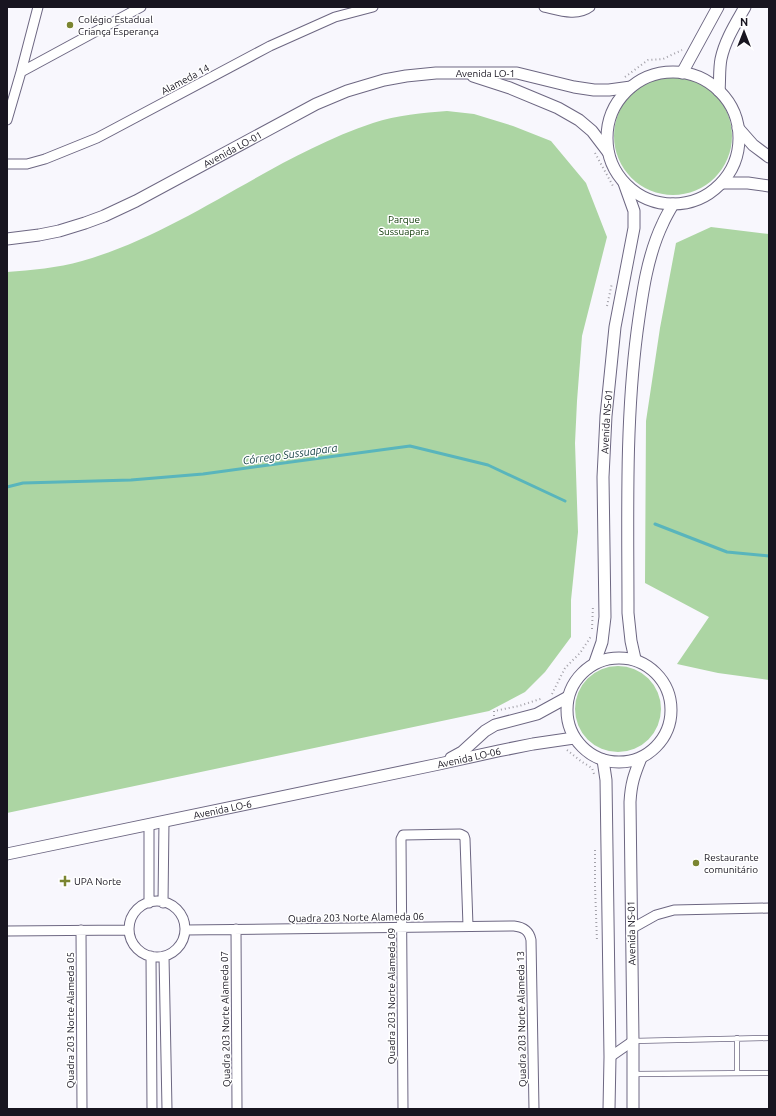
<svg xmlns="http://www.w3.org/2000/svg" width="776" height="1116" viewBox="0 0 776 1116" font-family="Ubuntu,sans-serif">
<rect width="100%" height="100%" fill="#f8f7fd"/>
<path fill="#acd5a3" d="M614 136a59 59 0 1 1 118 0a59 59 0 1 1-118 0Z
M447,111L474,114L513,126L551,141L586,183L607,237L582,336L577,401L575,443L578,532L571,600V637L545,672L525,692L489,711L7,813V272C32,270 57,268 82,261C186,231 271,157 373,123C397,115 423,113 447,111Z
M711,227L769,234V680L718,673L677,664L709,617L645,583L646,421L660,328L676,243Z
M575 709a43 43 0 1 1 86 0a43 43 0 1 1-86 0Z"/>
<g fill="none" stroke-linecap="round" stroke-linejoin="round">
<path stroke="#59b5bc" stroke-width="3" d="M7,487L23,483L131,480L203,474L410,446L488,465L565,501
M655,524L727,552L769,556"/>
<g stroke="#6d6782" stroke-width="6">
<path id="service" d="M737,1038V1073
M633,1041L769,1038
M633,1074L769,1073"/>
</g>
<g stroke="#6d6782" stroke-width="11">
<path id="minor" d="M544,7C558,10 577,17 590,7
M21,72L141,7
M7,120L21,72L38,7
M7,164H27L45,159L97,138L270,46L335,17L373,7
M149,825V903
M129 929a28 28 0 1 1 56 0a28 28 0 1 1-56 0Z
M163,903L164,821
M236,929L237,1109
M631,929L656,915L674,910L769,908
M81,930L82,1109
M185,930L514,926C523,927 529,930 531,940L534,1109
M7,931L129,930
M151,956L152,1109
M164,956L167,1109
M610,1057L633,1041
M403,1109L401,839L403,835L460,834L464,836L465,839L468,926"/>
</g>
<g stroke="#6d6782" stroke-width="13">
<g id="tertiary">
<circle cx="673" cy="138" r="66"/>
<path d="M682,73L718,7"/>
<path d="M473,76L510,88L558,108L579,120L592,131L608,152"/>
<path d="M719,91C720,80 719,69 721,59C725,40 736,23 745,7"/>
<path d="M738,128L753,145L769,157"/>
<path d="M722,183H748L769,186"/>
<path id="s1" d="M7,239L39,235L59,231L85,223L104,216L136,201L316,104L347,91L384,80L406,76L436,73H517L574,87L594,90H609L631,87"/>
<circle cx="619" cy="710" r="52"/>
<path d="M635,659L631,641L628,613C628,519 625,425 637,332C642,295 647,256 663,223C666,216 670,210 673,204"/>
<path id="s2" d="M595,662L602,642L605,617L603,477L606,416L615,327L634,228V211L624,183"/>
<path d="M451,758L462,752L485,731L495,725L537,714L568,697"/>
<path d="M603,760L606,780L610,1057L609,1109"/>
<path id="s3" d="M7,854L439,764L498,751L533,744L574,738"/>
<path d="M633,1109V1041L630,802C631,784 634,775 641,758"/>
</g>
</g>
<path stroke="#a3a1a9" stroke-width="2" stroke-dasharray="1 3" stroke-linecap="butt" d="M625,77L648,60L663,59L682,50
M595,153L613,186
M607,306L612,283
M592,629L593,605
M552,694L565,668L580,653L592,635
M494,716V711L519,706L543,698
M567,750L582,762L592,768L594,774
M595,850V886L597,942"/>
<use href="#service" stroke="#fff" stroke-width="4.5"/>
<use href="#minor" stroke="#fff" stroke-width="9"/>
<use href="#tertiary" stroke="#fff" stroke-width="11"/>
</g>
<g fill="#7b8531" stroke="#fff" stroke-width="1.5">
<circle cx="70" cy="25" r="4"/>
<circle cx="696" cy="863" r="4"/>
<path d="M63 875h4v4h4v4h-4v4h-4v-4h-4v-4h4z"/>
</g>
<g text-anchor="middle" stroke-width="3" stroke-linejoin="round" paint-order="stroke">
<g font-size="10" fill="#181520" stroke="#fff" text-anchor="start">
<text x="78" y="23">Colégio Estadual<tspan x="78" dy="12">Criança Esperança</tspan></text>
<text x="704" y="861">Restaurante<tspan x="704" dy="12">comunitário</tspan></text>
<text x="74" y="885">UPA Norte</text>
</g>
<g font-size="10" fill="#181520" stroke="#fff">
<text dy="4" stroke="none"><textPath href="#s1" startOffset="514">Avenida LO-1</textPath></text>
<text transform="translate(185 79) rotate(-28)" y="4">Alameda 14</text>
<text dy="4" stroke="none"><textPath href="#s1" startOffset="245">Avenida LO-01</textPath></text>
<text dy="4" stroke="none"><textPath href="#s2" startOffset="242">Avenida NS-01</textPath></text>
<text dy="4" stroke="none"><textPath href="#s3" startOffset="472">Avenida LO-06</textPath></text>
<text dy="4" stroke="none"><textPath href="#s3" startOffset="220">Avenida LO-6</textPath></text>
<text transform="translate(356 917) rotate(-1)" y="4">Quadra 203 Norte Alameda 06</text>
<text transform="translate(631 933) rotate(-91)" y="4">Avenida NS-01</text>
<text transform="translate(391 996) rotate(-90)" y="4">Quadra 203 Norte Alameda 09</text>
<text transform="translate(225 1019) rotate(-91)" y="4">Quadra 203 Norte Alameda 07</text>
<text transform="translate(521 1019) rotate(-91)" y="4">Quadra 203 Norte Alameda 13</text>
<text transform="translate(70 1020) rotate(-90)" y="4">Quadra 203 Norte Alameda 05</text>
</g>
<g font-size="10" fill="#093500" stroke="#fff">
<text x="404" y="223">Parque<tspan x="404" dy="12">Sussuapara</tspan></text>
</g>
<g font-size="11" font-style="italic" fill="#133f42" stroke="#fff">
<text transform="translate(290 454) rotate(-8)" y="4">Córrego Sussuapara</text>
</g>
</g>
<rect width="776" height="1116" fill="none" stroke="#181520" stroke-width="16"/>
<g transform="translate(744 32)" stroke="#ffffff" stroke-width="3" paint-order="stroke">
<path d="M0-3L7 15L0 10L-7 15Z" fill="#181520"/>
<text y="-6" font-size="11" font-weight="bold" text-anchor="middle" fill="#181520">N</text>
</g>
</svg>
